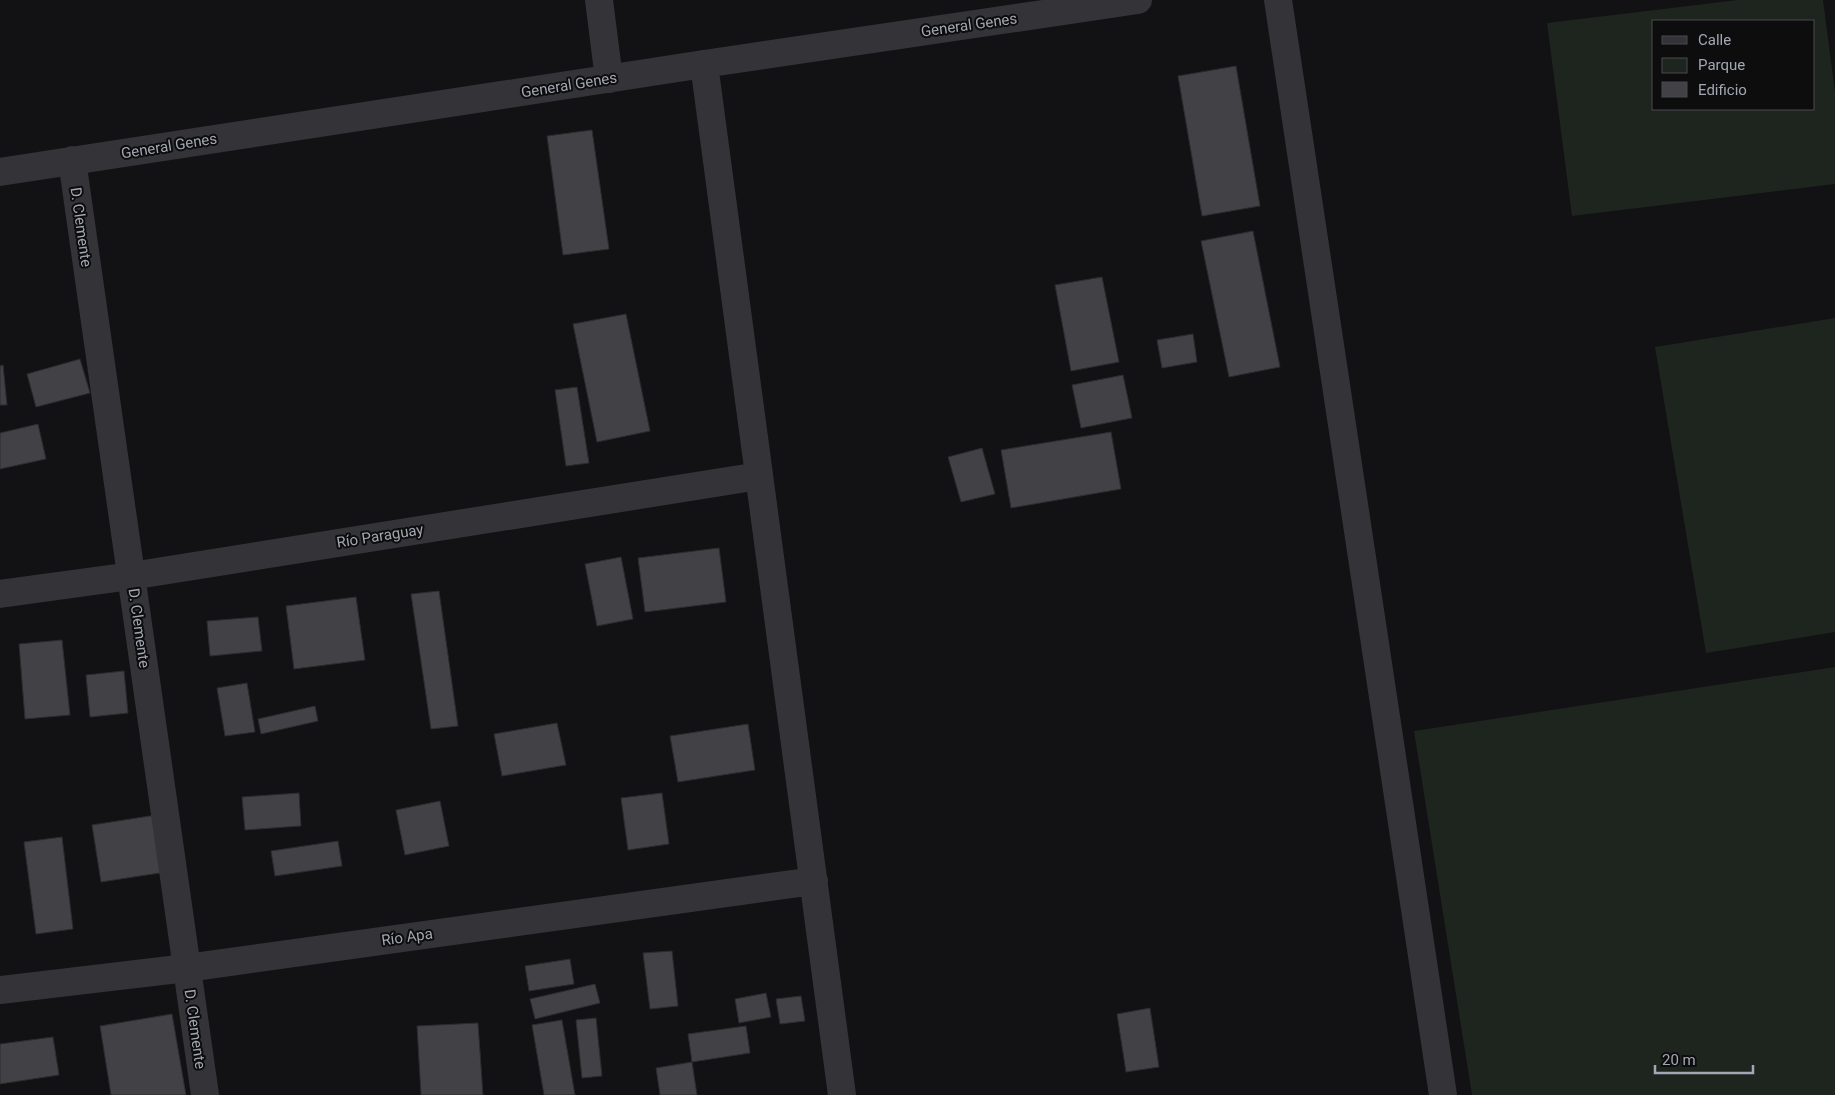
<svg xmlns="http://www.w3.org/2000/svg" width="1835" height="1095" viewBox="0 0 1835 1095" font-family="Roboto,sans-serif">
<rect width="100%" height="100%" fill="#121113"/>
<path fill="#1e251f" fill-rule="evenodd" d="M1738,0H1823L1835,92V184L1572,216L1547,23ZM1814,21V109H1654V21Z
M1835,318V632L1706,653L1655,347Z
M1835,667V1095H1472L1414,731Z"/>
<path fill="#414146" stroke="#2c2c2f" d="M1236,66L1260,206L1202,216L1178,76Z
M592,130L609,249L563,255L547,136Z
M1253,231L1280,367L1229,377L1201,241Z
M1102,277L1119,362L1071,371L1055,285Z
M626,314L650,431L597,442L573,324Z
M1193,334L1197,362L1162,368L1157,340Z
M80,359L90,393L36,407L27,374Z
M3,365L7,405H0V366Z
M1123,375L1132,418L1081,428L1072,385Z
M577,387L589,463L566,466L555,390Z
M38,424L46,459L0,469V433Z
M1111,432L1121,489L1011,508L1001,450Z
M982,448L995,494L961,502L948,457Z
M719,548L726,602L645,612L638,558Z
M621,557L633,619L597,626L585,564Z
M439,591L458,726L431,729L411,594Z
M356,597L365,660L294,669L286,606Z
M258,617L262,651L210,656L207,621Z
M62,640L70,715L25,719L19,644Z
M124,671L128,713L90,717L86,675Z
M247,683L255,732L225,736L217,688Z
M315,706L318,721L261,734L258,719Z
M557,723L566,765L502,776L494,734Z
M748,724L755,770L678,782L670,736Z
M299,793L301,826L245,830L242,797Z
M662,793L669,844L628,850L621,798Z
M440,801L449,846L405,855L396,810Z
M156,815L166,872L101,882L92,825Z
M62,837L73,929L36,934L24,842Z
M338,841L342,866L275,876L271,851Z
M672,951L678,1006L650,1009L643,953Z
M570,959L574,984L529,991L525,966Z
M595,984L600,1003L535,1019L530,999Z
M766,993L771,1017L739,1023L735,999Z
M801,996L805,1021L780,1024L776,999Z
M1150,1008L1159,1067L1126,1072L1117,1014Z
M172,1014L186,1095H111L100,1026Z
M596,1018L602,1076L582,1078L576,1020Z
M562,1020L575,1095H544L532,1025Z
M478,1023L483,1095H421L417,1026Z
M746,1026L750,1053L692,1062L688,1034Z
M53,1037L59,1075L0,1084V1044Z
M692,1062L697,1095H660L656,1068Z"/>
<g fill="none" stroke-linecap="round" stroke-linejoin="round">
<path stroke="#333338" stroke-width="28" d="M599,0L609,79
M1278,0L1443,1095
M704,64L842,1095
M72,160L205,1095
M0,172L704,64L1138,0
M0,594L131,576L759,476
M0,990L187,968L814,881"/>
</g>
<g text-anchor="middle" stroke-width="4" stroke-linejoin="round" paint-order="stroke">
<g font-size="15" fill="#a3a7b3" stroke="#0d0d0e">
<text transform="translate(969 25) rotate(-8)" y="5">General Genes</text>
<text transform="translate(569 85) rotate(-9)" y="5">General Genes</text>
<text transform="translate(169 146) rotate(-9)" y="5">General Genes</text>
<text transform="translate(81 227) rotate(82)" y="5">D. Clemente</text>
<text transform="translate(380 536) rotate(-9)" y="5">Río Paraguay</text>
<text transform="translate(139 628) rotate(82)" y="5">D. Clemente</text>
<text transform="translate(407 937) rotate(-8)" y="5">Río Apa</text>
<text transform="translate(195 1029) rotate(82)" y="5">D. Clemente</text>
</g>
</g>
<rect x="1652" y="20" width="162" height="90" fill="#0d0d0e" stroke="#494b50"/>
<rect x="1662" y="36" width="25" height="8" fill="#333338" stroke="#494b50"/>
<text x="1698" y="45" font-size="15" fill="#a3a7b3">Calle</text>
<rect x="1662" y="58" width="25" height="15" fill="#1e251f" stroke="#494b50"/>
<text x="1698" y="70" font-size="15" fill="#a3a7b3">Parque</text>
<rect x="1662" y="82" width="25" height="15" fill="#414146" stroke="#494b50"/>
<text x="1698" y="95" font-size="15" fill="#a3a7b3">Edificio</text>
<path d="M1655 1065v8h98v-8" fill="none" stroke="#a3a7b3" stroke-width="2.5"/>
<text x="1662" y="1065" font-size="15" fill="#a3a7b3" stroke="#0d0d0e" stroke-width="4" paint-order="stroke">20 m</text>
</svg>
